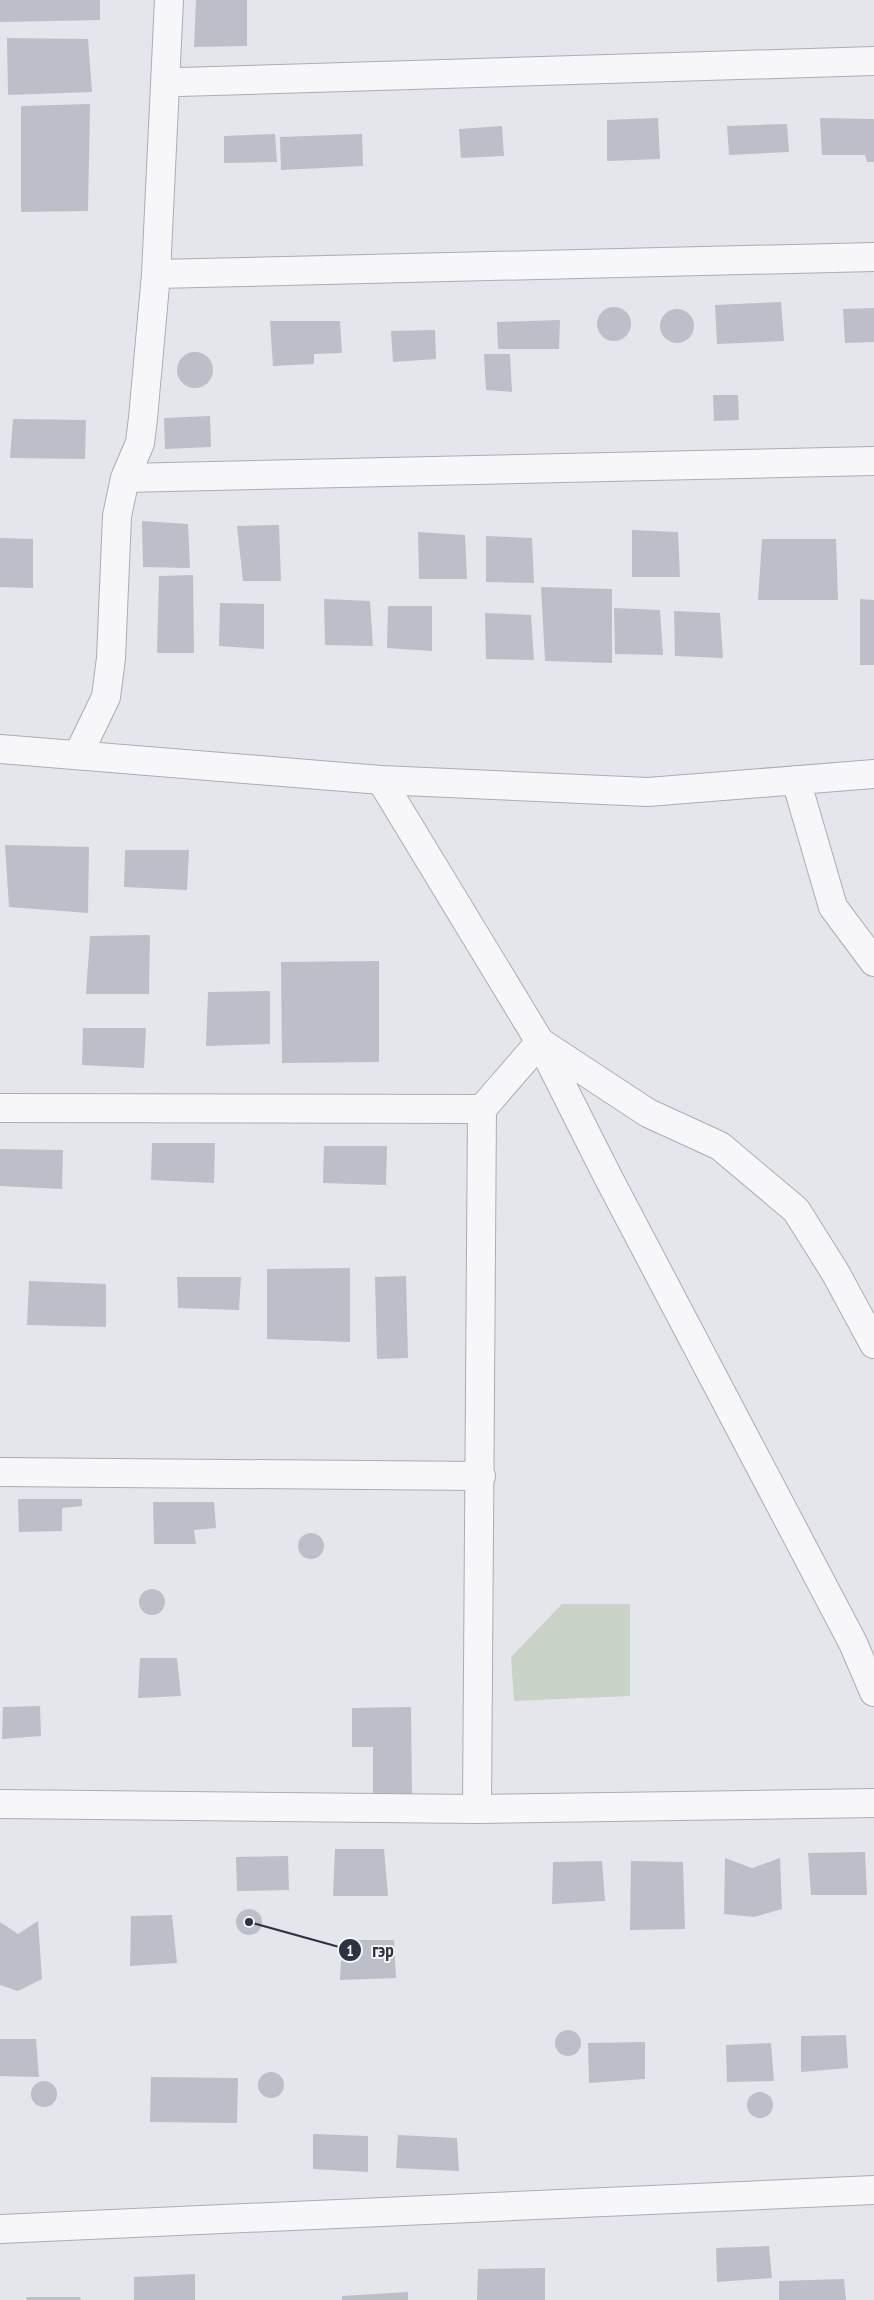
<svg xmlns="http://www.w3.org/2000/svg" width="874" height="2300" viewBox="0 0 874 2300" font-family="'PT Sans Narrow',sans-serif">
<rect width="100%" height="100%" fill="#e4e6eb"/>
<path fill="#c9d4c6" d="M562,1604H630V1696L514,1701L511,1657Z"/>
<path fill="#bcbfc7" d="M0,0H100V20L0,22Z
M196,0H247V46L194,47Z
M7,38L88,39L92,92L8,95Z
M90,104L88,211L21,212V106Z
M658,118L660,159L607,161V120Z
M820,118L874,119V162H867L865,155H822Z
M787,124L789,152L729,155L727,126Z
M502,126L504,156L461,158L459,129Z
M275,134L277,162L224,163V136Z
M362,134L363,166L281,170L280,137Z
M781,302L784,341L717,344L715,305Z
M597 324a17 17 0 1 1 34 0a17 17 0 1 1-34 0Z
M874,308V342L845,343L843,309Z
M660 326a17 17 0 1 1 34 0a17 17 0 1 1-34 0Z
M560,320L559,349H498L497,322Z
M270,321H340L342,353L314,354V364L273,366Z
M435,330L436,359L393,362L391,331Z
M177 370a18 18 0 1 1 36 0a18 18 0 1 1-36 0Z
M484,354H510L512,392L486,390Z
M713,395H738L739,420L714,421Z
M210,416L211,447L165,449L164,418Z
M13,419L86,420L85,459L10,458Z
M142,521L188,524L190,568L143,567Z
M279,525L281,581H243L237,526Z
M632,530L678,532L680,577H632Z
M418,532L465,535L467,579H419Z
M486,536L532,538L534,583L486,582Z
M0,538L33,539V588L0,587Z
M762,539H836L838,600H758Z
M193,575L194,653H157L159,576Z
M541,587L612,589V663L545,661Z
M324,599L370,601L373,646L325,645Z
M860,599L874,600V665H860Z
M220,603L264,604V649L219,646Z
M388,606H432V651L387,648Z
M614,608L660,610L663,655L615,654Z
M674,611L720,613L723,658L675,656Z
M485,613L531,615L534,660L486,659Z
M5,845L89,847L88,913L9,907Z
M125,850H189L187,890L124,887Z
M150,935L149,994H86L90,936Z
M379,961V1062L282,1063L281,962Z
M270,991V1044L206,1046L208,992Z
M83,1028H146L144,1068L82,1065Z
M152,1143H215L214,1183L151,1180Z
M324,1146H387L386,1185L323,1183Z
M0,1149L63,1150L62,1189L0,1186Z
M350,1268V1342L267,1339V1269Z
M406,1276L408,1358L377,1359L375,1277Z
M177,1277H241L239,1310L178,1308Z
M29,1281L106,1284V1327L27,1325Z
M18,1499H82V1506L62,1508V1531L19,1532Z
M153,1502H214L216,1528L194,1530L196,1544H154Z
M298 1546a13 13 0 1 1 26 0a13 13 0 1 1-26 0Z
M139 1602a13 13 0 1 1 26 0a13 13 0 1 1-26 0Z
M140,1658H177L181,1696L138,1698Z
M40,1706L41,1736L2,1739L3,1707Z
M411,1707L412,1794H373V1747H352V1708Z
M335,1849H384L388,1896H333Z
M865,1852L867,1895H811L808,1853Z
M288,1856L289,1890L237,1891L236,1857Z
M725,1858L752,1868L780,1858L782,1909L754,1917L724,1914Z
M602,1861L605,1901L552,1904L553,1862Z
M631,1861L683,1862L685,1929L630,1930Z
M236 1922a13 13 0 1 1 26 0a13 13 0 1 1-26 0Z
M172,1915L177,1963L130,1966L131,1916Z
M38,1921L42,1979L18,1991L0,1985V1922L18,1934Z
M342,1940H394L396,1978L340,1980Z
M555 2043a13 13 0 1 1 26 0a13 13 0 1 1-26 0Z
M846,2035L848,2068L801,2072V2036Z
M0,2039H36L39,2077L0,2076Z
M645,2042V2079L589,2083L588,2043Z
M771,2043L774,2081L727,2082L726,2045Z
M258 2085a13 13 0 1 1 26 0a13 13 0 1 1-26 0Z
M151,2077L238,2078L237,2123L150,2122Z
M31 2094a13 13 0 1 1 26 0a13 13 0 1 1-26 0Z
M747 2105a13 13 0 1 1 26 0a13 13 0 1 1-26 0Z
M313,2134L368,2136V2172L313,2169Z
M398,2135L457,2138L459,2171L396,2168Z
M769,2246L772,2278L717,2282L716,2248Z
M545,2268V2300H477L478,2269Z
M195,2274V2300H134V2277Z
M844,2279L846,2300H779V2281Z
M408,2292V2300H342V2296Z
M26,2297H80L81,2300H27Z"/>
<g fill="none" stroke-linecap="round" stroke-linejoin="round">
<g stroke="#a9adb5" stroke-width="30">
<path id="minor" d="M179,82L874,61
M156,274L874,257
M125,478L874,461
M0,749L381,780L648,792L874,774
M78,755L106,697L111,658L117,516L125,478L140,443L143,418L156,274L169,0
M381,780L540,1042L648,1113L720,1146L796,1210L835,1272L874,1344
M796,780L833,907L874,962
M0,1108L482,1109
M0,1472L481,1476
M0,1804L477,1809L874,1803
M477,1809L482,1109L540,1042L608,1177L853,1643L874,1692
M0,2229L874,2190"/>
</g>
<use href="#minor" stroke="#f7f7f9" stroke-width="28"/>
</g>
<path fill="none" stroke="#2d3342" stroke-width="2" d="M249 1922L350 1950"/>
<g fill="#2d3342" stroke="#f4f5f8" stroke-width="2">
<circle cx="249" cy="1922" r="5"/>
<circle cx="350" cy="1950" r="12"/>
</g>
<g font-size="15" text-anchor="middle" font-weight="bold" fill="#fff">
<text x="350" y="1956">1</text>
</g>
<g font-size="19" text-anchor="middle" font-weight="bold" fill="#2d3342" stroke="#f4f5f8" stroke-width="4" stroke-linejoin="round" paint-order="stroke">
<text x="383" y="1957">гэр</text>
</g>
</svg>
